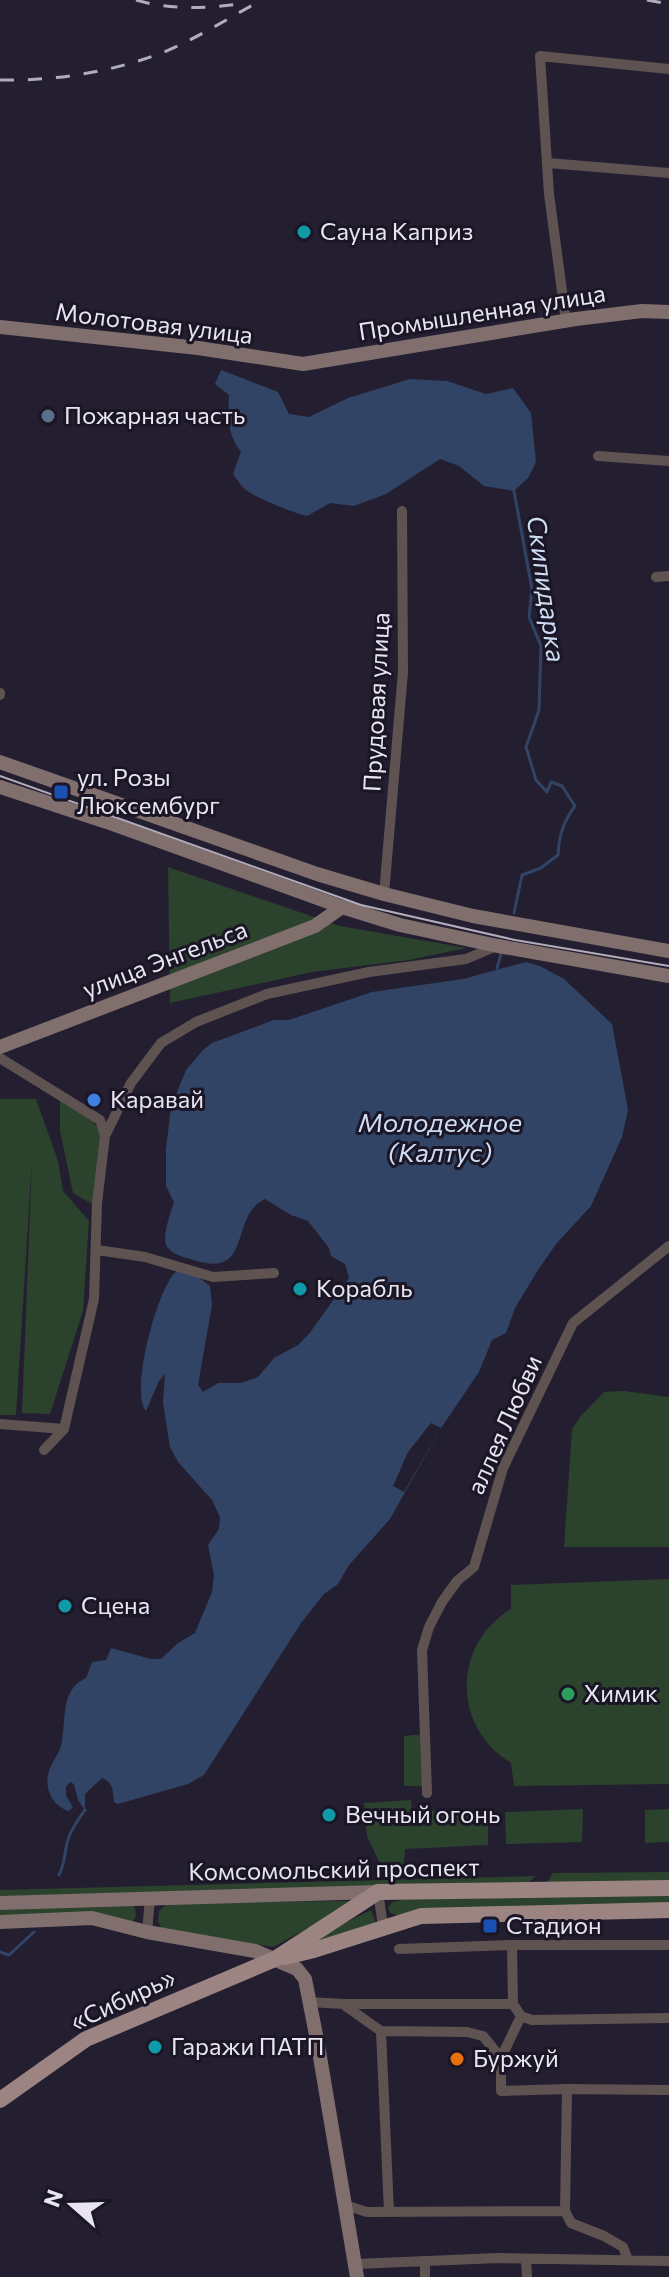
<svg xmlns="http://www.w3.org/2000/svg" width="669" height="2277" viewBox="0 0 669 2277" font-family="Commissioner,sans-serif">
<rect width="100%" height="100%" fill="#241f30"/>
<path fill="#2b422c" d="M168,867L340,926L467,948L409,960L312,972L170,1003Z
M0,1099H36L58,1161L63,1191L89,1221L83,1311L50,1414L22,1413L32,1160L16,1415H0Z
M60,1100L93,1121L104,1138L94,1205L73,1193L60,1131Z
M624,1391L669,1397V1547H564L572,1429L580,1417L604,1392Z
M669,1579V1784L514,1786L511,1763C452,1727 452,1645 511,1609V1585Z
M423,1734L424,1786H404V1736Z
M411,1800L412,1811L488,1810V1845L405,1849L403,1870H383L367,1836L364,1803Z
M583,1809L582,1842L506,1844L505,1812Z
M669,1809V1842L645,1843V1810Z
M669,1872V1884L546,1885L553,1873Z
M536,1876L524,1886L0,1899V1890Z
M669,1894V1905L399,1916L390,1913L388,1908L392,1902L407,1899Z
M353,1901L351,1905L273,1947L163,1930L158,1922L159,1911L168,1903Z
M130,1904L135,1908L136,1916L132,1922L0,1918V1910Z
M371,1910L376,1924L304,1948L303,1944Z"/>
<path fill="#314465" d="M221,370L278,392L289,414L309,417L348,398L410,379L447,381L486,394L513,388L531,413L536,462L528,478L514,491L484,486L459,466L440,459L386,494L354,506L330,503L307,516C296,514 254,497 246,490C241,486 237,479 233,474L241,452C227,434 228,417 229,395L215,384Z
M526,962L540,966L564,979L612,1024L628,1110L622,1137L591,1206L556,1244L538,1270L515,1308L506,1333L492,1340L479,1372L441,1428L390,1519L349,1565L338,1584L324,1594L301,1623L204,1775L188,1784L118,1804L114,1802C113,1793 114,1782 102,1778L85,1794V1810L78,1800L74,1784L70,1782L66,1787V1796L73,1807L69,1811C54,1807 45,1791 48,1776C49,1765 58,1756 61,1746C67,1721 59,1690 86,1678L92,1662L106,1660L111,1648L151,1659H161L178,1643L195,1633L212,1592L214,1575L208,1545L219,1529L220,1517L212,1500L178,1462L170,1447L163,1402L165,1374L159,1381L146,1411C129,1393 159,1282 177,1271L196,1275L210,1286L212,1305L198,1385L203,1392L218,1383H241L258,1377L274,1358L298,1345L309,1334L349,1278L345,1264L331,1256L329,1248L308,1221L291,1215L265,1199C229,1216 253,1277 197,1261C188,1258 175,1256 169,1249C159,1240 171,1214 174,1202L166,1186V1149L171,1107L186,1070L203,1050L212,1043L274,1020H289L372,992L463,979Z"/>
<path fill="#241f30" d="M431,1423L441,1428L404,1492L393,1486L408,1452Z"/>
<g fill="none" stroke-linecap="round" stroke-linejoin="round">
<path stroke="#314465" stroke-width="3" d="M514,913L522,875L541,868L558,855C559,836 563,822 575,806L562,786L551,782L547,792L536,780L526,747L539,710L541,646L529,617L532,589L514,491
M497,968L501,954
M59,1875C64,1865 64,1859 66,1848C68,1834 77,1821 85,1810
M0,1952L9,1955L34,1932"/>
<path stroke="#5f5352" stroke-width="10" d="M548,163L669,173
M566,321L549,194L540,56L669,69
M598,456L669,461
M656,577L669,576
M0,693V695
M384,894L403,672L402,511
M0,1058L100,1120L105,1136L97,1203L94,1299L64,1429L44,1450
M105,1136L131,1083L161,1043L196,1022L267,994L369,972L466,959L497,946
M97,1250L145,1257L213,1277L274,1273
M0,1424L64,1429
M427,1793L422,1650L429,1627L442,1602L457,1581L474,1567L503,1468L573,1323L669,1246
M378,1892L383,1926
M147,1932L150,1899
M399,1949L512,1945
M309,2002L344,2004H513L512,1945H669
M513,2004L521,2016L532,2020L669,2018
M344,2005L381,2031L389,2212
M521,2016L501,2058V2091L567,2089L565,2211L571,2223L604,2236L623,2247L628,2260
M381,2031L467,2032L483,2036L501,2058
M567,2089L668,2090
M345,2205L367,2212L565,2211
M526,2259L527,2277
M425,2261V2277
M355,2264L498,2258L669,2261"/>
<path stroke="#816f6d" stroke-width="14" d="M0,327L198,348L303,364L576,319L642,311L669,312
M0,762L317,874L384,894L473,916L669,951
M0,787L107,822L342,907L400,925L498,946L669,976
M0,1047L315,926L342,907
M0,1903L378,1892
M0,1922L92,1918L147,1932L255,1951L297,1969L305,1979L318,2045L357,2277"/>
<path stroke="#9b8482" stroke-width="16" d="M285,1957L314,1950L421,1916L669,1910
M0,2100L86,2039L275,1959L378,1892L669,1888"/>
<path stroke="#b1adbb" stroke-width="2" d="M0,776L361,905L515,940L669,966"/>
<path stroke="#b1adbb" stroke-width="3" stroke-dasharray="14 14" stroke-linecap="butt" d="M136,0C173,11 210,8 247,3
M647,0L669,4
M0,80C55,81 113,72 164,52C198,38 230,17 262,0"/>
</g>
<g fill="#0f9aa8" stroke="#1b1626" stroke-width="3">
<circle cx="304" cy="232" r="8"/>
<circle cx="300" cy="1289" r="8"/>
<circle cx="65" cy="1606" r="8"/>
<circle cx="329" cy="1815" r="8"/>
<circle cx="155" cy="2047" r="8"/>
</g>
<circle fill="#5c6f8a" stroke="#1b1626" stroke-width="3" cx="48" cy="416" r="8"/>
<g fill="#1a4fb4" stroke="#1b1626" stroke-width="3">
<rect x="53" y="784" width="16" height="16" rx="4"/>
<rect x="482" y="1918" width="16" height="16" rx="4"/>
</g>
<circle fill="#3f7fe0" stroke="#1b1626" stroke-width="3" cx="94" cy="1100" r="8"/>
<circle fill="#2e9e5b" stroke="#1b1626" stroke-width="3" cx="568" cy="1694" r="8"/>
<circle fill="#e8710a" stroke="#1b1626" stroke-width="3" cx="457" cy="2059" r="8"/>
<g text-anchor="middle" stroke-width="6" stroke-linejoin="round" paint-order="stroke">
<g font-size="24" fill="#e8e5f1" stroke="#1b1626" text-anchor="start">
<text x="320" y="240">Сауна Каприз</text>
<text x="64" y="424">Пожарная часть</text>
<text x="77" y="786">ул. Розы<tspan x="77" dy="28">Люксембург</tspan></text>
<text x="110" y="1108">Каравай</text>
<text x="316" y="1297">Корабль</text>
<text x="81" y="1614">Сцена</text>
<text x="584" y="1702">Химик</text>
<text x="345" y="1823">Вечный огонь</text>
<text x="506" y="1934">Стадион</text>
<text x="171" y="2055">Гаражи ПАТП</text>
<text x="473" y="2067">Буржуй</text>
</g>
<g font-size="24" fill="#e8e5f1" stroke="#1b1626">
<text transform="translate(482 313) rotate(-9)" y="8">Промышленная улица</text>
<text transform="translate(154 324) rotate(7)" y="8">Молотовая улица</text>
<text transform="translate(377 702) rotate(-87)" y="8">Прудовая улица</text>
<text transform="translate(165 960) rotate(-21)" y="8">улица Энгельса</text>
<text transform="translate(505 1425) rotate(-66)" y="8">аллея Любви</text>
<text transform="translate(334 1870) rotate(-1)" y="8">Комсомольский проспект</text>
<text transform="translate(123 2000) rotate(-25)" y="8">«Сибирь»</text>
</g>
<g font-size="26" font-style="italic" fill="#cedcf4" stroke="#1b1626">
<text transform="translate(546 589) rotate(82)" y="9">Скипидарка</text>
<text x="440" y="1132">Молодежное<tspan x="440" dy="30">(Калтус)</tspan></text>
</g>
</g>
<g transform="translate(72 2205) rotate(290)" stroke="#1b1626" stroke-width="6" paint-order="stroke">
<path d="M0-6L14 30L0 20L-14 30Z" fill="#e8e5f1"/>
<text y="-12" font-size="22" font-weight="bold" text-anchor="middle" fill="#e8e5f1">N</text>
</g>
</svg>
